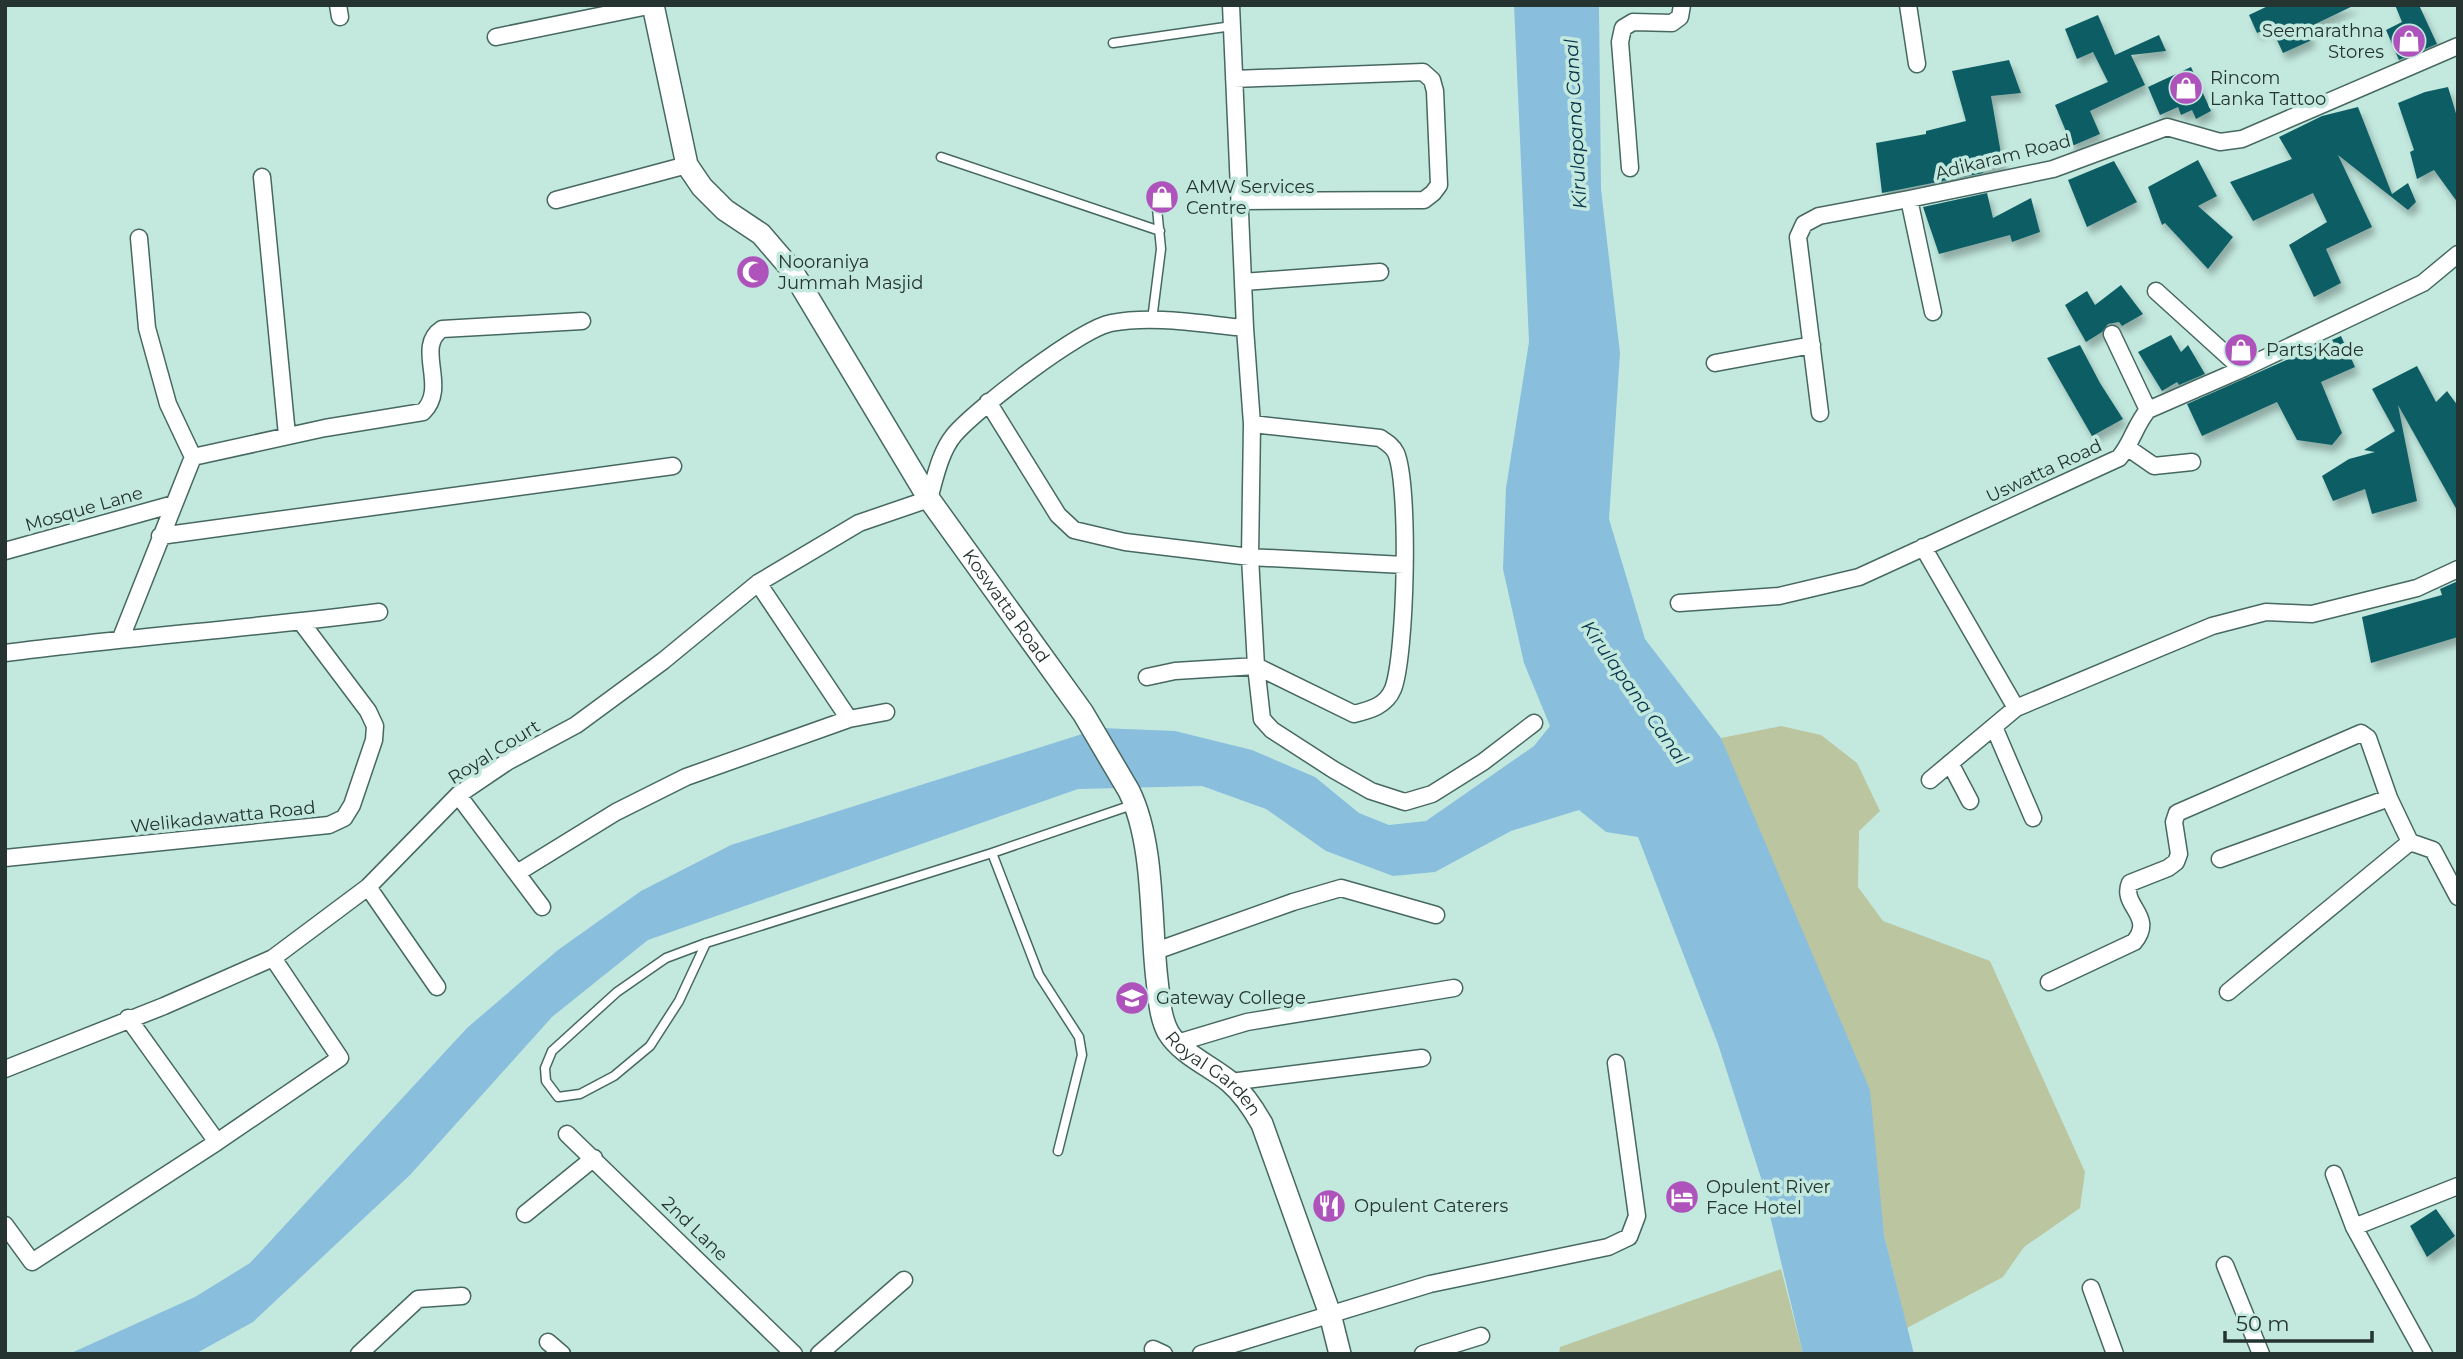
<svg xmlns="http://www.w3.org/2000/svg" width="2463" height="1359" viewBox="0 0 2463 1359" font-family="Montserrat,sans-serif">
<defs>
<filter id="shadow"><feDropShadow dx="4" dy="7" stdDeviation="3.5" flood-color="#0004"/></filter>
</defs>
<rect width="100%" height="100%" fill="#c3e9df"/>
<path fill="#bbc5a0" d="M1781,726L1821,735L1857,763L1880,811L1859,831L1858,887L1883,921L1990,961L2085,1172L2080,1208L2024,1247L2003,1277L1907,1328L1884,1235L1721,738Z
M1781,1269L1803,1354H1559L1560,1347Z"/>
<path fill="#8abedd" d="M1514,5H1599L1601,189L1620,353L1609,519L1645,639L1721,738L1870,1090L1884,1235L1914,1354H1803L1761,1178L1718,1044L1638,837L1606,832L1579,810L1511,831L1435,872L1393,876L1326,851L1266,809L1202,786L1078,789L648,940L552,1017L410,1175L253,1322L195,1354H69L195,1297L250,1263L467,1028L558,950L641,891L731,845L1101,728L1175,731L1252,750L1315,777L1359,813L1389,825L1426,821L1534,746L1550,726L1524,663L1503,569L1506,488L1529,342Z"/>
<path fill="#105d65" filter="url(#shadow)" d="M2270,5H2355L2307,28L2312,40L2283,53L2271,27L2257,33L2249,15Z
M2395,5H2419L2437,44L2399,60L2386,30L2402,22Z
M2098,15L2115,55L2159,35L2166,51L2131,55L2145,85L2090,111L2100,134L2072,146L2055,105L2108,82L2093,52L2077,59L2065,29Z
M2009,60L2021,93L1991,96L2003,165L1982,169L1983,173L1882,193L1876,143L1926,134V131L1966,121L1952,71Z
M2191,67L2211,111L2196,119L2192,110L2181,115L2178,107L2160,115L2148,87Z
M2448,87L2458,120V203L2434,170L2417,179L2410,152L2414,150L2398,103L2425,92Z
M2358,107L2392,194L2408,183L2416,202L2408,210L2338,155L2372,227L2326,249L2341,283L2314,297L2289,245L2327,222L2313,193L2253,221L2230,182L2292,159L2279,137L2322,116Z
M2198,160L2217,196L2198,206L2233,237L2208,269L2165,223L2162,225L2148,187Z
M2114,161L2137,202L2087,227L2068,180Z
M1987,193L1993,218L2031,198L2040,232L2012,242L2010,235L1939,254L1923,207Z
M2121,285L2143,314L2122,326L2119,322L2108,324L2102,332L2086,342L2065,305L2087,291L2095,305Z
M2171,335L2181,352L2188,345L2205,374L2179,385L2177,382L2162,391L2138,352Z
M2341,336L2355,367L2321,382L2342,433L2332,445L2297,440L2277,402L2202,436L2187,404Z
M2080,345L2100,383L2123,419L2092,436L2047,358Z
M2417,366L2436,402L2447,391L2458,406V512L2398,405L2417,501L2372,514L2365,489L2333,501L2322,476L2349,459L2375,452L2364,450L2395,431L2372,389Z
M2458,581V637L2371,663L2362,617L2442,595L2440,589Z
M2436,1209L2455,1236L2427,1257L2410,1226Z"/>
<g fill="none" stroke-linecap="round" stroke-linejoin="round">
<g stroke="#466860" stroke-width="11">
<path id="service" d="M1113,43L1232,26
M941,157L1160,231
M1152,320L1161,249L1156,198
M992,853L1039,975L1079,1037L1082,1055L1058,1151
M706,943L679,1001L650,1046L614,1076L580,1094L558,1097L546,1081L545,1068L552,1051L617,992L666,958L706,943L992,853L1132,805"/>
</g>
<g stroke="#466860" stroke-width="19">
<path id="minor" d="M338,5L340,17
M1231,5L1245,328L1252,424L1250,557L1256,666L1262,719L1272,730L1334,770L1371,791L1405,802L1432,794L1483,762L1534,723
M1908,5L1917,64
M496,37L653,5
M1234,79L1423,72L1432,80L1435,91L1439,185L1433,193L1424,200L1239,201
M1630,168L1620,42L1623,28L1633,22L1672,23L1680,17L1682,5
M262,177L287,435
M1909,199L1933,312
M556,200L687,165
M139,238L147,328L168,404L193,457
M1243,282L1380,272
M2156,291L2242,369
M2112,334L2148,410
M1715,363L1812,345
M988,402L1058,515L1074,530L1125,542L1250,557L1404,565
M1820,413L1798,237L1804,224L1819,216L1909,199L2053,169L2167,127L2220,142L2242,139L2458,46
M2128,448L2154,466L2192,462
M160,536L673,466
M1923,547L2016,708
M5,551L174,504
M758,583L849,719
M1679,603L1779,596L1859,577L2119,458C2132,443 2135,425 2148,410L2242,369L2423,283L2458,254
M121,638L193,457L325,428L423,412C449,387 414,347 442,329L582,321
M5,653C130,637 254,628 379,612
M1147,677L1175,671L1256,666L1354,714C1370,710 1386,706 1393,689C1406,656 1410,485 1396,453C1393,446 1386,442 1380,438L1252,424
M1994,727L2033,818
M1950,763L1970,801
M1930,780L2016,708L2212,626L2266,612L2312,614L2417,588L2458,569
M458,795L542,907
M5,858L329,825L344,818L352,805L374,740L375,726L368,711L301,622
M2220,859L2389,798L2410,842L2433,850L2458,897
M517,873L616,812L686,777L849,719L886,712
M368,887L437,987
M1153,952L1293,902L1341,888L1436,915
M2049,982L2134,942C2156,916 2120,906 2130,883L2168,868L2176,862L2179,854L2174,822L2177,813L2361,733L2368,738L2389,798
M2228,992L2410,842
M128,1018L217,1142
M1177,1043L1247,1022L1454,988
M5,1069L164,1006L273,958L368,887L458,795L507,762L576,725L663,661L758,583L859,523L929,499C935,478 940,452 954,435C976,409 1080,329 1111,323C1154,315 1201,324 1245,328
M1230,1082L1422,1058
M567,1134L794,1354
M2334,1174L2354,1227L2424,1354
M525,1214L594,1158
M5,1225L32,1262L217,1142L340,1058L273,958
M2354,1227L2458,1186
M2225,1265L2261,1354
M2091,1288L2115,1354
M548,1342L562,1354
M1153,1349L1164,1354
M359,1354L418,1299L462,1296
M819,1354L904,1280
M1201,1354L1430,1284L1608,1247L1629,1237L1637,1216L1616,1063
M1423,1354L1481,1336"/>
</g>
<g stroke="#466860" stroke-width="24">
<g id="tertiary">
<path id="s1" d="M653,5L687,165L702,187L725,210L761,234L791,269L929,499L1083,713L1129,791C1155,844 1150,922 1157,980C1159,997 1160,1017 1168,1032C1181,1054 1211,1066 1230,1082C1244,1094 1253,1108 1262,1124L1330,1314L1340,1354"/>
</g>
</g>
<use href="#service" stroke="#fff" stroke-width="8"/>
<use href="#minor" stroke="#fff" stroke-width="16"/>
<use href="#tertiary" stroke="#fff" stroke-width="21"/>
</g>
<defs>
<g id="shop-disc" transform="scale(1.75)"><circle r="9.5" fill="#ae52bc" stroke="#c3e9df"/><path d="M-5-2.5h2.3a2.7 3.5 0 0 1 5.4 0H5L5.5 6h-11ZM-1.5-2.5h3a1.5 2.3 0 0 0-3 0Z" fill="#fff"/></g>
<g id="mosque-disc" transform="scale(1.75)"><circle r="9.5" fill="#ae52bc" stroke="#c3e9df"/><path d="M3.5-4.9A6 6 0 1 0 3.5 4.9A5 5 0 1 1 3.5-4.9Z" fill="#fff"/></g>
<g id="school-disc" transform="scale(1.75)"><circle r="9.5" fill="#ae52bc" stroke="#c3e9df"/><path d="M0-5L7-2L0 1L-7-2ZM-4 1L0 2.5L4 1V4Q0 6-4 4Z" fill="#fff"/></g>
<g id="hotel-disc" transform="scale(1.75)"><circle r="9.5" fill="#ae52bc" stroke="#c3e9df"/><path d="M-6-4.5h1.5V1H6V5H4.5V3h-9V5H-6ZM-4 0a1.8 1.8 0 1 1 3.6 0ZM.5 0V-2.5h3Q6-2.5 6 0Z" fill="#fff"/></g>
<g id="restaurant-disc" transform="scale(1.75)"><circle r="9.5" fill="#ae52bc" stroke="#c3e9df"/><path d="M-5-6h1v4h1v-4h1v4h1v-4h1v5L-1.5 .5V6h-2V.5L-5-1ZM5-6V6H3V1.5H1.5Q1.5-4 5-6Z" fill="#fff"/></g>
</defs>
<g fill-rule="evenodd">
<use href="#shop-disc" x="2409" y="41"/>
<use href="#shop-disc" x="2186" y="88"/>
<use href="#shop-disc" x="1162" y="197"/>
<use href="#mosque-disc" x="753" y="272"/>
<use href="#shop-disc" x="2241" y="350"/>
<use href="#school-disc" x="1132" y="998"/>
<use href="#hotel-disc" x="1682" y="1197"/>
<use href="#restaurant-disc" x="1329" y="1206"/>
</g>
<g text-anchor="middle" stroke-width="7" stroke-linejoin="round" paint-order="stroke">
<g font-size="18" fill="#253430" stroke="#c3e9df" text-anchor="start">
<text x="2384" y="37" text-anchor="end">Seemarathna<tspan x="2384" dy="21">Stores</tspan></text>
<text x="2210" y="84">Rincom<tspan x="2210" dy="21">Lanka Tattoo</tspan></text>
<text x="1186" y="193">AMW Services<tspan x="1186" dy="21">Centre</tspan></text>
<text x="778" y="268">Nooraniya<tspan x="778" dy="21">Jummah Masjid</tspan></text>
<text x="2266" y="356">Parts Kade</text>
<text x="1156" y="1004">Gateway College</text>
<text x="1706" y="1193">Opulent River<tspan x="1706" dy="21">Face Hotel</tspan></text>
<text x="1354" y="1212">Opulent Caterers</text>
</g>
<g font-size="18" fill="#253430" stroke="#c3e9df">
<text transform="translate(2003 157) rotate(-14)" y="6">Adikaram Road</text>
<text transform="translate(2044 471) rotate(-25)" y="6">Uswatta Road</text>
<text transform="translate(84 509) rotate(-16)" y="6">Mosque Lane</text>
<text dy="6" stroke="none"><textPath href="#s1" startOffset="712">Koswatta Road</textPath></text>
<text transform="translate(494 752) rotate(-32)" y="6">Royal Court</text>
<text transform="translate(223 817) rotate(-6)" y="6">Welikadawatta Road</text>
<text dy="6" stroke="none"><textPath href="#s1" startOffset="1242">Royal Garden</textPath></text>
<text transform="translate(695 1229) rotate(44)" y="6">2nd Lane</text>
</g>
<g font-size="19" font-style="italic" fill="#08344a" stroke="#c3e9df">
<text transform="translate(1575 124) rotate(-93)" y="7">Kirulapana Canal</text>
<text transform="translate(1635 692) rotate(55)" y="7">Kirulapana Canal</text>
</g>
</g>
<rect width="2463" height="1359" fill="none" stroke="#253430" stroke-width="14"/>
<path d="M2225 1331v10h147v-10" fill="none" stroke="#253430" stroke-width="3.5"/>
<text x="2236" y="1331" font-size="21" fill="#253430" stroke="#c3e9df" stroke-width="5" paint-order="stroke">50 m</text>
</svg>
